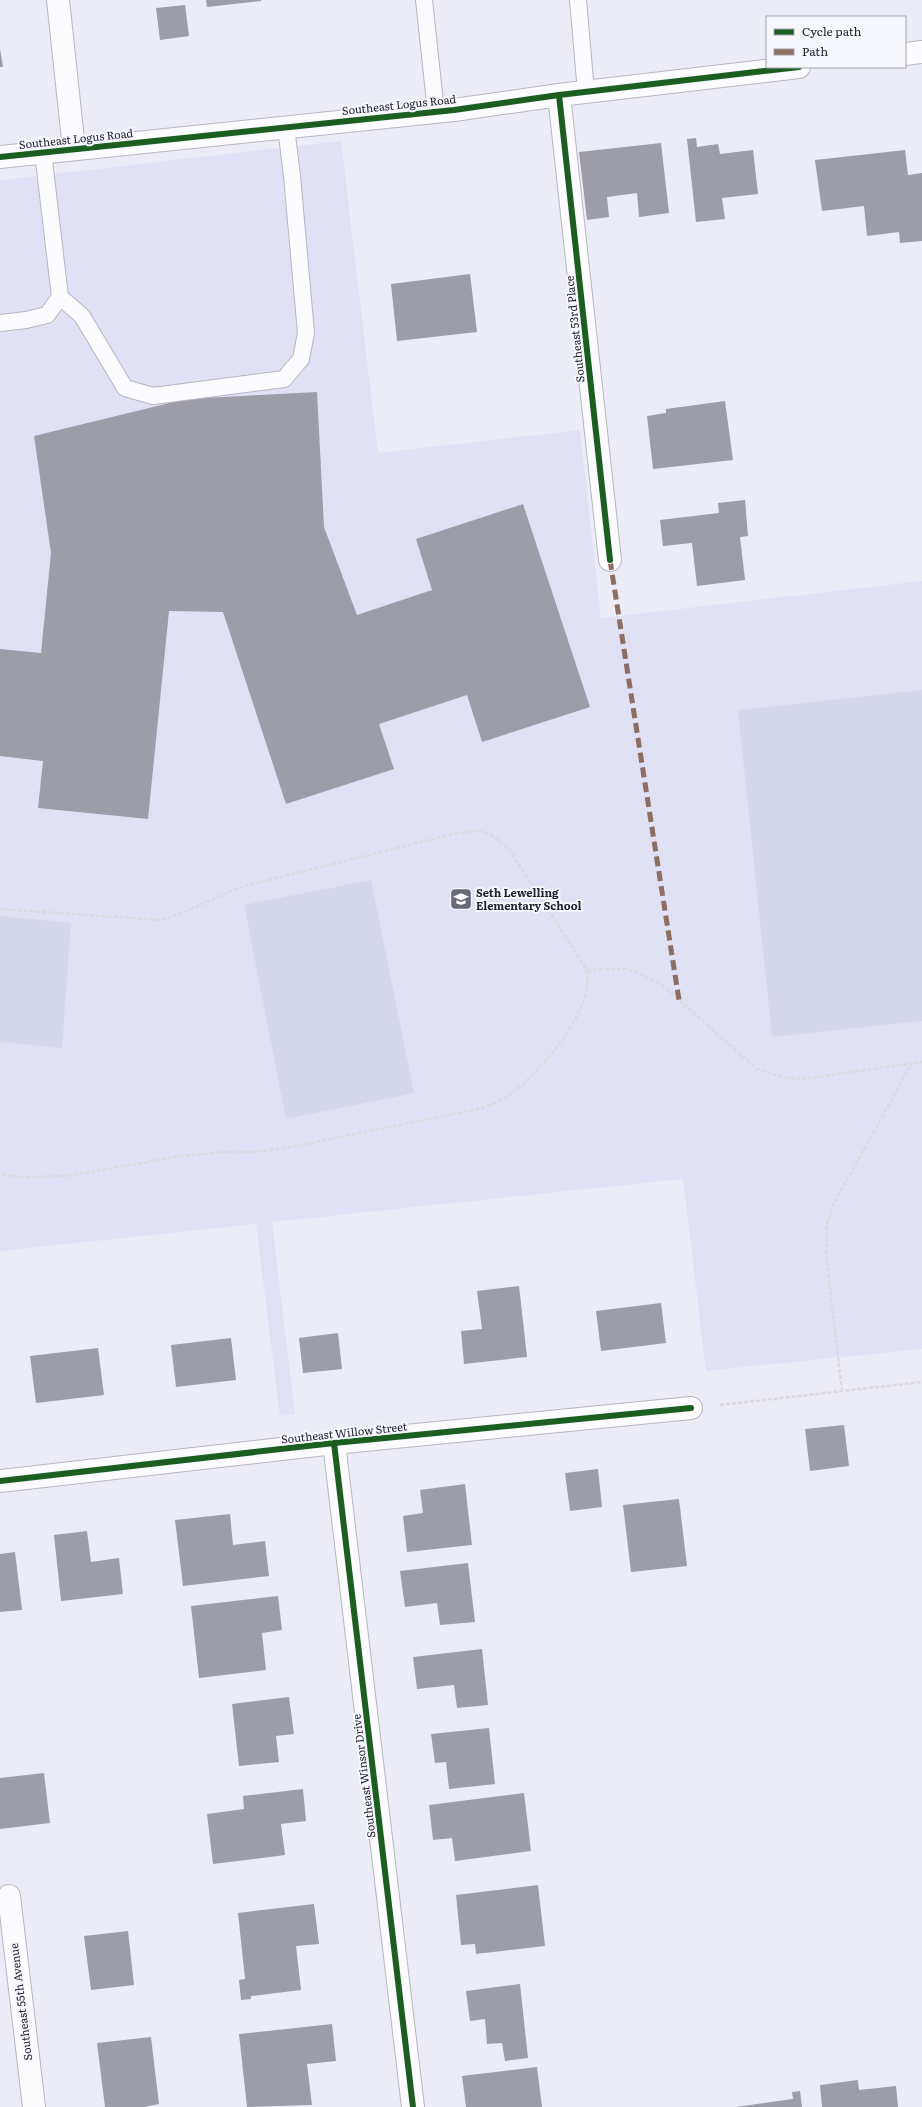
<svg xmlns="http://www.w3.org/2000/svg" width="922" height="2107" viewBox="0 0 922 2107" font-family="Literata,serif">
<rect width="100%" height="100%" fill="#ececf7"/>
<path fill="#e0e1f4" d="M341,141L378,453L580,430L601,618L922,581V1349L706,1371L683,1179L272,1222L295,1414L280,1416L256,1224L0,1251V180Z"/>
<path fill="#d5d7ee" d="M922,690V1021L772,1037L738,710Z
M371,880L414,1093L286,1119L244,905Z
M0,916L71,923L62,1048L0,1042Z"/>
<path fill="#9c9da7" d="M206,0H261V1L207,7Z
M185,5L189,36L160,40L156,8Z
M0,49L3,67H0Z
M696,138L697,147L718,144L720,154L753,150L758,194L722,198L725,219L696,222L687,139Z
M661,143L669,213L639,217L637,193L607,197L609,217L587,220L579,152Z
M905,150L908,175L922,173V241L900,243L899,232L867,236L864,206L822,211L815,160Z
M470,274L477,332L397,341L391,284Z
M317,392L324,527L357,615L432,590L416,539L523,504L590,707L482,742L467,695L379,724L394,769L286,804L223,612L169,611L148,819L38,808L43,761L0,756V649L41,653L51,553L34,436L186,399Z
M725,401L733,460L653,469L647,416L666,413V409Z
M745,500L748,536L740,537L745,580L697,586L692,543L663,546L660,520L719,513L718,503Z
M519,1286L527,1357L464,1364L461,1331L482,1329L477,1291Z
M661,1303L666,1343L601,1351L596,1311Z
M338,1333L342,1369L303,1373L299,1338Z
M231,1338L236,1380L176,1387L171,1345Z
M98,1348L104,1395L36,1403L30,1356Z
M844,1425L849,1466L810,1471L805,1429Z
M598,1469L602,1507L570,1511L565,1473Z
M465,1484L472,1545L407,1552L403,1516L423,1513L420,1490Z
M679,1499L687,1566L631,1572L623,1505Z
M230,1514L233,1545L265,1541L269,1576L183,1586L175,1520Z
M87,1531L91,1562L119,1558L123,1594L61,1601L54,1535Z
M15,1552L22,1610L0,1612V1554Z
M468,1563L475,1622L440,1625L437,1603L405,1607L400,1571Z
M278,1596L282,1630L262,1633L266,1670L199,1678L191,1606Z
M482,1649L488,1705L457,1708L454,1685L417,1689L413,1657Z
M289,1697L294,1734L276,1736L279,1762L239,1766L232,1704Z
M489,1728L495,1784L449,1789L446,1762L435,1763L431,1734Z
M44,1773L50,1823L0,1829V1778Z
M303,1789L306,1821L281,1824L285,1855L213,1864L207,1814L244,1809L243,1796Z
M524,1793L531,1851L455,1861L452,1838L433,1840L429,1805Z
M538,1885L545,1946L476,1954L475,1944L461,1945L456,1895Z
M314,1904L319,1944L296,1946L301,1990L251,1996V1999L241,2000L239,1980L245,1979L238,1913Z
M128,1931L134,1985L91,1990L84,1936Z
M520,1984L528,2058L505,2061L502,2043L487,2044L485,2019L470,2021L466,1991Z
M332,2024L336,2061L307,2064L312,2105L247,2107L239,2034Z
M151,2037L159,2104L144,2107H105L97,2043Z
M537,2067L542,2107H466L462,2076Z
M858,2080L859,2090L896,2086L898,2107H822L820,2085Z
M800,2091L802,2107H736L793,2099L792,2092Z"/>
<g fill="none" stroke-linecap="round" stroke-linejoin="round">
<g stroke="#b6b6c1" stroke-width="18">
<path id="service" d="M424,0L436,112
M578,0L586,92
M43,152L60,297L82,316L125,388L153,396L284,379L301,359L306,333L292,176L286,127
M0,323L26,320L47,315L60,297"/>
</g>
<g stroke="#b6b6c1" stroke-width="24">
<path id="minor" d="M58,0L74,149
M905,54L922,52
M559,95L610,560
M0,157L454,110L559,95L799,67
M334,1443L413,2107
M0,1481L334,1443L691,1408
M9,1896L34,2107"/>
</g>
<path stroke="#dadade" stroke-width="2.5" stroke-dasharray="4 2" stroke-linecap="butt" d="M0,909L161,920C190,912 216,896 244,886L458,833L479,831L493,836L508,848L587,970C587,976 588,983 587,989C579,1027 538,1074 507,1097C500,1102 490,1105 482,1108L292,1147L256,1152H224L181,1156L66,1176L20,1177L0,1174
M587,970L628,969L660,983L757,1069L781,1077L802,1079L922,1062
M842,1391L826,1252L827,1225L833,1205L912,1063
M720,1405L922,1382"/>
<use href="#service" stroke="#fcfcfe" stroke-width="16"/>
<use href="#minor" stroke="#fcfcfe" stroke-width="22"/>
<path stroke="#8d6e63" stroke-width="5" stroke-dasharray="10 5" stroke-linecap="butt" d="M610,560L679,1000"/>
<g stroke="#f6f7fd" stroke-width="8">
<path id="cycleway" d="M559,95L610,560
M0,157L454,110L559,95L799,67
M334,1443L413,2107
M0,1481L334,1443L691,1408"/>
</g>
<use href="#cycleway" stroke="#1b5e20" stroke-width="6"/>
</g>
<defs>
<g id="school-square" transform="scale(1.15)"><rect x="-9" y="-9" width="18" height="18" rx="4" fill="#696975" stroke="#f6f7fd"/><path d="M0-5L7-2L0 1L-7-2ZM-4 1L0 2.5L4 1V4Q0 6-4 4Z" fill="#fff"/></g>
</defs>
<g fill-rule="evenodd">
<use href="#school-square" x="461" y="899"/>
</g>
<g text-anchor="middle" stroke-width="4" stroke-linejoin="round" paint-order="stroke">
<g font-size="11" fill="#23232f" stroke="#f6f7fd">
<text transform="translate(399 105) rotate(-6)" y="4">Southeast Logus Road</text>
<text transform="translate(76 139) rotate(-6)" y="4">Southeast Logus Road</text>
<text transform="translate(575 329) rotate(-96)" y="4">Southeast 53rd Place</text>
<text transform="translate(344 1433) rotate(-6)" y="4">Southeast Willow Street</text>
<text transform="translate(364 1776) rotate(-97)" y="4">Southeast Winsor Drive</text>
<text transform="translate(21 2002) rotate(-97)" y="4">Southeast 55th Avenue</text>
</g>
<g font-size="11" font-weight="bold" fill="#23232f" stroke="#f6f7fd" text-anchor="start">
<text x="476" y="897">Seth Lewelling<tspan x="476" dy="13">Elementary School</tspan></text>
</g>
</g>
<rect x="766" y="16" width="140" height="52" fill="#f6f7fd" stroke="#a2a2ab"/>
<rect x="774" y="29" width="20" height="6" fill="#1b5e20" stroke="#a2a2ab"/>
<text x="802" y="36" font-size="12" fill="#23232f">Cycle path</text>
<rect x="774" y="49" width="20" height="6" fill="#8d6e63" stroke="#a2a2ab"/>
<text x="802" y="56" font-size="12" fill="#23232f">Path</text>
</svg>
